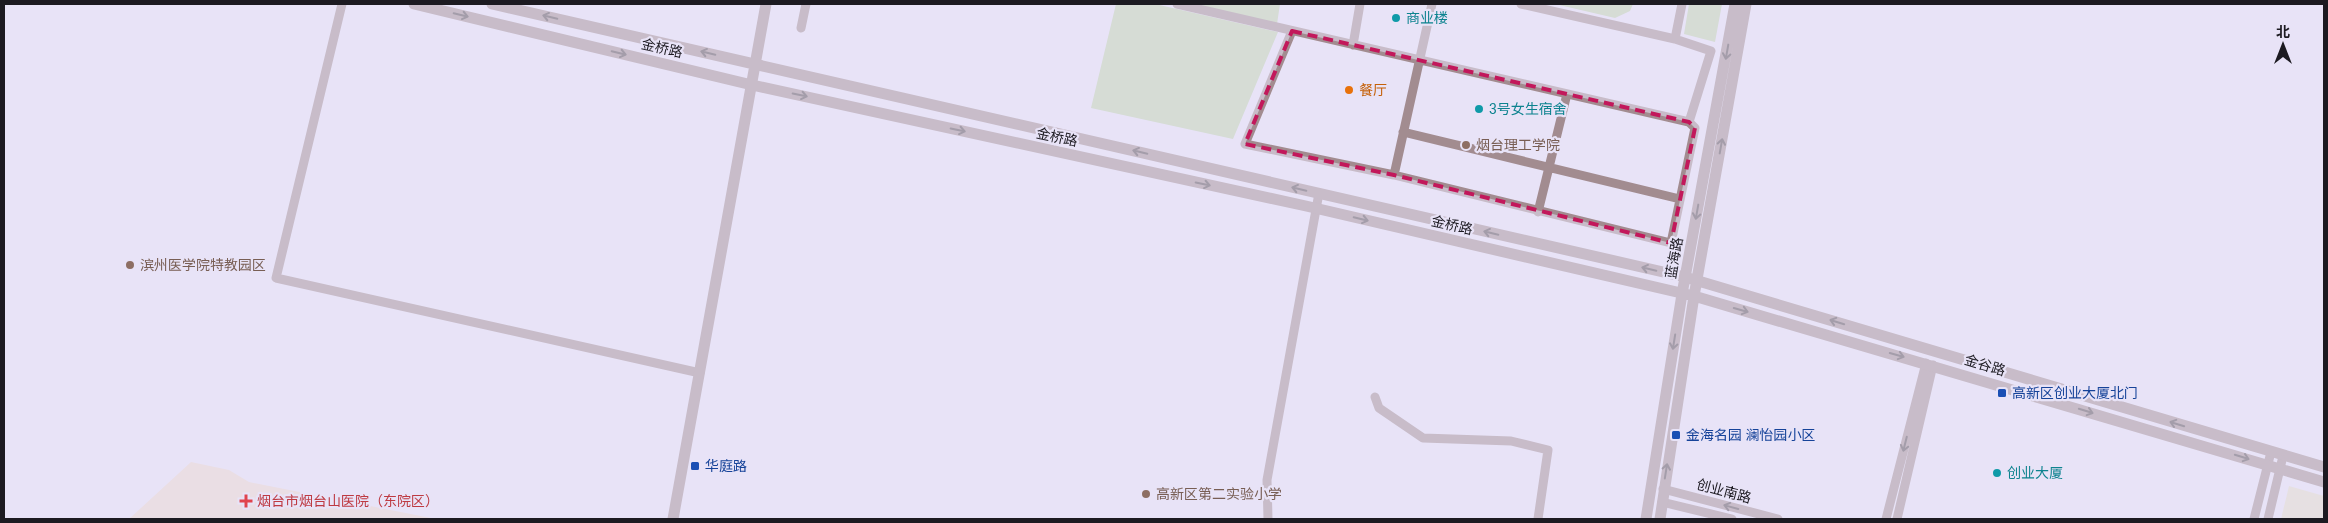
<svg xmlns="http://www.w3.org/2000/svg" width="2328" height="523" viewBox="0 0 2328 523" font-family="Roboto,'Noto Sans SC',sans-serif">
<rect width="100%" height="100%" fill="#e8e3f7"/>
<path fill="#e5dcc7" d="M2289,486L2324,496V519H2281Z"/>
<path fill="#eed7cc" d="M191,462L229,470L249,482L436,519H129Z"/>
<path fill="#c0d2ab" d="M1116,4H1155L1278,32L1233,139L1091,108Z
M1191,4H1280L1277,24Z
M1555,4H1633L1630,11L1615,18Z
M1689,4H1722L1715,42L1684,34Z"/>
<g fill="none" stroke-linecap="round" stroke-linejoin="round">
<path stroke="#a28c90" stroke-width="9" d="M342,4L276,278L700,373
M1177,4L1689,122L1711,51L1675,39
M1521,4L1675,39L1682,4
M801,28L806,4
M1292,31L1245,144L1394,175L1671,243L1695,128L1689,122
M1353,45L1360,4
M1403,132L1680,199
M1394,175L1432,4
M1538,212L1567,94
M1375,397L1379,408L1423,438L1511,441L1548,450L1538,519
M1663,489L1778,519
M1662,502L1732,519
M1268,519L1267,480L1319,193
M1886,519L1926,363
M1897,519L1933,365
M2254,519L2271,452
M2268,519L2283,456"/>
<path stroke="#a28c90" stroke-width="11" d="M414,4L752,85L1306,206L1694,296L2324,482
M492,4L1685,277L2324,467
M673,519L766,4
M1646,519L1682,294L1735,4
M1660,519L1694,296L1746,4"/>
</g>
<defs><path id="oneway-shaft" d="M-6 0H5M1.5-3L5.5 0L1.5 3" fill="none" stroke-width="1.6" stroke-linecap="round" stroke-linejoin="round" transform="scale(1.25)"/></defs>
<g stroke="#52484d">
<use href="#oneway-shaft" transform="translate(461 15) rotate(13)"/>
<use href="#oneway-shaft" transform="translate(550 17) rotate(-167)"/>
<use href="#oneway-shaft" transform="translate(1727 52) rotate(100)"/>
<use href="#oneway-shaft" transform="translate(619 53) rotate(13)"/>
<use href="#oneway-shaft" transform="translate(708 53) rotate(-167)"/>
<use href="#oneway-shaft" transform="translate(800 95) rotate(12)"/>
<use href="#oneway-shaft" transform="translate(958 130) rotate(12)"/>
<use href="#oneway-shaft" transform="translate(1721 146) rotate(-80)"/>
<use href="#oneway-shaft" transform="translate(1140 152) rotate(-167)"/>
<use href="#oneway-shaft" transform="translate(1203 184) rotate(12)"/>
<use href="#oneway-shaft" transform="translate(1299 189) rotate(-167)"/>
<use href="#oneway-shaft" transform="translate(1697 212) rotate(100)"/>
<use href="#oneway-shaft" transform="translate(1361 219) rotate(13)"/>
<use href="#oneway-shaft" transform="translate(1491 233) rotate(-167)"/>
<use href="#oneway-shaft" transform="translate(1649 269) rotate(-167)"/>
<use href="#oneway-shaft" transform="translate(1741 310) rotate(16)"/>
<use href="#oneway-shaft" transform="translate(1837 322) rotate(-163)"/>
<use href="#oneway-shaft" transform="translate(1674 342) rotate(99)"/>
<use href="#oneway-shaft" transform="translate(1897 355) rotate(16)"/>
<use href="#oneway-shaft" transform="translate(2086 411) rotate(17)"/>
<use href="#oneway-shaft" transform="translate(2177 424) rotate(-163)"/>
<use href="#oneway-shaft" transform="translate(1905 444) rotate(104)"/>
<use href="#oneway-shaft" transform="translate(2242 457) rotate(17)"/>
<use href="#oneway-shaft" transform="translate(1666 471) rotate(-81)"/>
<use href="#oneway-shaft" transform="translate(1731 507) rotate(-165)"/>
</g>
<path d="M0 0H2328V523H0ZM1292,31L1689,122L1695,128L1671,243L1394,175L1245,144Z" fill="#e8e3f7" fill-opacity=".55" fill-rule="evenodd"/>
<path fill="none" stroke="#c2185b" stroke-width="4" stroke-dasharray="10 6" stroke-linejoin="round" d="M1292,31L1689,122L1695,128L1671,243L1394,175L1245,144Z"/>
<g fill="#0f9aa8" stroke="#e8e3f7" stroke-width="2">
<circle cx="1396" cy="18" r="5"/>
<circle cx="1479" cy="109" r="5"/>
<circle cx="1997" cy="473" r="5"/>
</g>
<circle fill="#e8710a" stroke="#e8e3f7" stroke-width="2" cx="1349" cy="90" r="5"/>
<g fill="#8d6e63" stroke="#e8e3f7" stroke-width="2">
<circle cx="1466" cy="145" r="5"/>
<circle cx="130" cy="265" r="5"/>
<circle cx="1146" cy="494" r="5"/>
</g>
<g fill="#1a4fb4" stroke="#e8e3f7" stroke-width="2">
<rect x="1997" y="388" width="10" height="10" rx="2.5"/>
<rect x="1671" y="430" width="10" height="10" rx="2.5"/>
<rect x="690" y="461" width="10" height="10" rx="2.5"/>
</g>
<path fill="#e0444e" stroke="#e8e3f7" stroke-width="2" d="M243.5 493.5h5v5h5v5h-5v5h-5v-5h-5v-5h5z"/>
<g text-anchor="middle" stroke-width="4.5" stroke-linejoin="round" paint-order="stroke">
<g font-size="14" fill="#0d838f" stroke="#e8e3f7" text-anchor="start">
<text x="1406" y="23">商业楼</text>
<text x="1489" y="114">3号女生宿舍</text>
<text x="2007" y="478">创业大厦</text>
</g>
<g font-size="14" fill="#1c1a21" stroke="#e8e3f7">
<text transform="translate(662 48) rotate(13)" y="5">金桥路</text>
<text transform="translate(1057 137) rotate(12)" y="5">金桥路</text>
<text transform="translate(1452 225) rotate(13)" y="5">金桥路</text>
<text transform="translate(1674 258) rotate(-80)" y="5">蓝海路</text>
<text transform="translate(1985 365) rotate(17)" y="5">金谷路</text>
<text transform="translate(1724 491) rotate(15)" y="5">创业南路</text>
</g>
<g font-size="14" fill="#c56008" stroke="#e8e3f7" text-anchor="start">
<text x="1359" y="95">餐厅</text>
</g>
<g font-size="14" fill="#785e54" stroke="#e8e3f7" text-anchor="start">
<text x="1476" y="150">烟台理工学院</text>
<text x="140" y="270">滨州医学院特教园区</text>
<text x="1156" y="499">高新区第二实验小学</text>
</g>
<g font-size="14" fill="#164399" stroke="#e8e3f7" text-anchor="start">
<text x="2012" y="398">高新区创业大厦北门</text>
<text x="1686" y="440">金海名园 澜怡园小区</text>
<text x="705" y="471">华庭路</text>
</g>
<g font-size="14" fill="#be3a42" stroke="#e8e3f7" text-anchor="start">
<text x="257" y="506">烟台市烟台山医院（东院区）</text>
</g>
</g>
<rect width="2328" height="523" fill="none" stroke="#1c1a21" stroke-width="10"/>
<g transform="translate(2283 45)" stroke="#e8e3f7" stroke-width="4" paint-order="stroke">
<path d="M0-4L9 19L0 12L-9 19Z" fill="#1c1a21"/>
<text y="-8" font-size="14" font-weight="bold" text-anchor="middle" fill="#1c1a21">北</text>
</g>
</svg>
